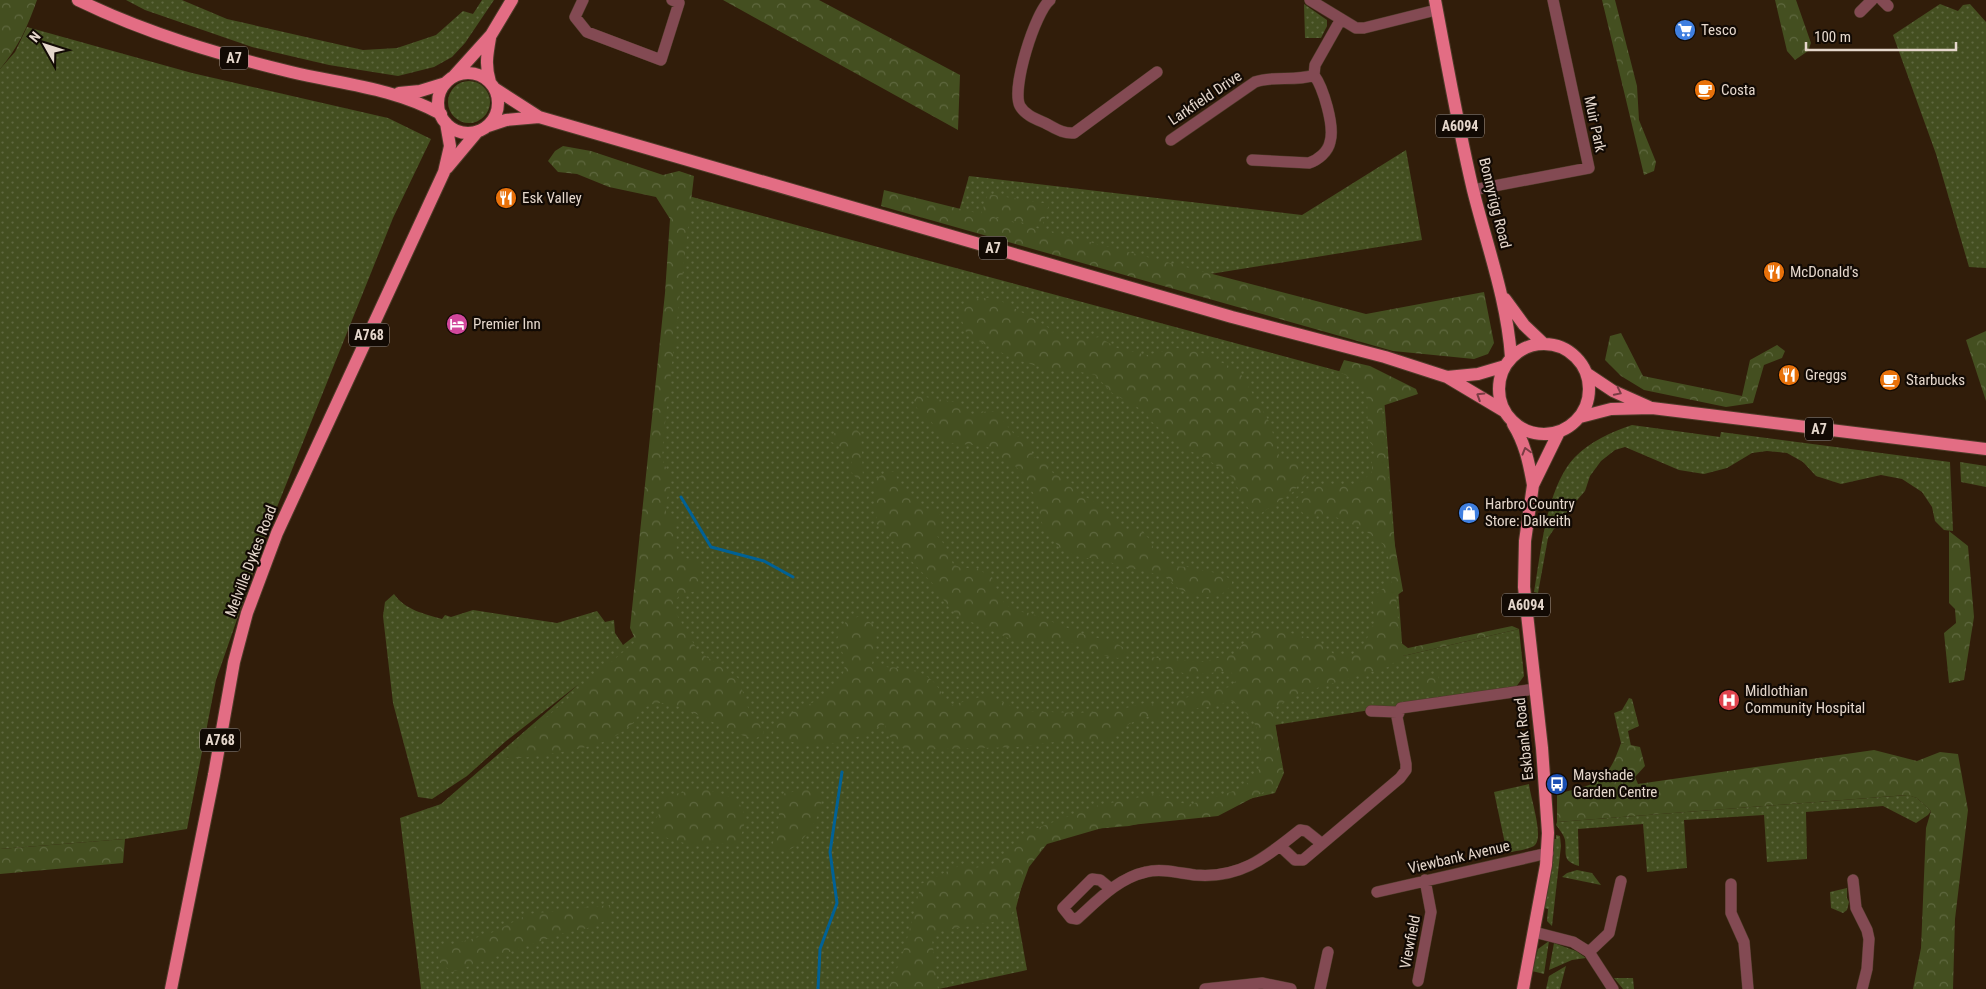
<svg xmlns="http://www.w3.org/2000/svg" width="1986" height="989" viewBox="0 0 1986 989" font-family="'Roboto Condensed',sans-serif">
<defs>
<pattern id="grass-dots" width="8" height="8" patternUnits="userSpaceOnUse" patternTransform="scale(1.25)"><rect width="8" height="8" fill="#444f20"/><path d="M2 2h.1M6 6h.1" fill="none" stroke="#5f683f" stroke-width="1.8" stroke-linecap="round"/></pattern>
<pattern id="forest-crowns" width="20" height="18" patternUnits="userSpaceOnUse" patternTransform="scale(1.25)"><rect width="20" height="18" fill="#444f20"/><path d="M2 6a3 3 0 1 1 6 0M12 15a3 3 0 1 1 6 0" fill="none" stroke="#5f683f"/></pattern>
</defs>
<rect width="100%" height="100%" fill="#311d0a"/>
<path fill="url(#grass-dots)" d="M126,0H182L227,19L363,50L397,48L436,35L463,11L473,14L482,0H494L465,43L452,57L434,67L398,76L329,65L252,47L145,10Z
M1304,4L1327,20V26L1321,38H1305Z
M1940,4L1958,11L1963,5L1970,4L1986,22V268L1969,267L1936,154L1893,35Z
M27,27L192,73L388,118L431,139L393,218L269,527L216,680L187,829L125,839L0,849V69L15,52Z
M448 102a21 21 0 1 1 42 0a21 21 0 1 1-42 0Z
M1406,150L1422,240L1204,275L959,211L969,176L1302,215Z
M681,194L1383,383L1403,656L1519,629L1524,676L1516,687L1275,725L1284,773L1275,793L1129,826L1035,834L1016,908L1027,970L939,989H421L400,818L441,804L579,684L506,741L467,776L432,799L418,797L393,703L383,616L385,602L394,594C405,610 425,614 442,619L445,615L451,617L473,610L557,623L597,611L605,622L614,620L615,633L623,645L637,634Z
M1632,425L1720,437L1721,432L1950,462L1953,531L1944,530L1935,521L1932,507L1922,492L1902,479L1881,475L1841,484L1816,476L1803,462L1787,453L1767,451L1752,453L1727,468L1704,474L1679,470L1625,447L1615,450L1601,461L1590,476L1585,491L1560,520L1548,538L1538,593L1534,592C1541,552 1546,487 1575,457C1591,441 1611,432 1632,425Z
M1960,462L1986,466V487L1961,482Z
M1629,698L1632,699L1639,726L1628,731L1631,746L1621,743L1614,713L1622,710Z
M1529,784C1530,797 1545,838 1534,846C1527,850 1515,851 1507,853L1494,792Z
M1908,795L1917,798L1931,811L1928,815L1916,823L1883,806L1806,812L1807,859L1767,862L1764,815L1684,820L1687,868L1647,872L1643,824L1578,829L1579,866C1561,860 1567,854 1565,840C1564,835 1559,829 1556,825L1557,822Z
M1556,835L1560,836L1561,846L1552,926L1547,921L1548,909L1544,908L1553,856L1554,839H1556Z
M1577,870L1592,873L1601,885L1562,877L1567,873Z
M1847,888V898L1849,902L1847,910L1843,913L1831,908L1830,892Z
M1549,941L1544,974L1532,971L1538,949Z
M1554,943L1576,951L1586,958L1572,960L1549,970Z
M1566,966L1560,989H1546L1549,976Z
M1614,978H1633L1634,989H1623Z"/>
<path fill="url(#forest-crowns)" d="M0,0H37C28,26 18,48 0,69Z
M723,0H819L960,75L958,130Z
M1602,0H1615L1637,86L1639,120L1656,162L1654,171L1644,175Z
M1775,0H1796L1811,43L1808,51L1795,60L1787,51Z
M563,146L591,151L663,175L679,171L694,176L664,432L662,459L670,477V490L666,501V514L676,521L677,555L697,562L702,574L700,590L679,595L674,605L677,615L698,651L738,678L751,716L759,723L764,733L755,739C725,734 679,697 653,704C641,707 638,718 631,725C628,728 623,731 619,734C612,738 602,743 594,745C580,749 514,762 504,757L536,726L636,641L630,628L665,293L670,219L656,197L609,187L577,174L558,172L548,161L555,151Z
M884,190L981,214L988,194L1049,204L1042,227L982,214L1366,314L1484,292L1494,343L1488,354L1474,359L1393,351L881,206Z
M994,297L1043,324L1063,338L1073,341L1099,337L1117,348L1147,355L1176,348L1200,352L1239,371L1270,423L1280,459L1299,460L1308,473L1293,492L1260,514L1248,508L1232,477L1207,459L1178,445L1151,421L1144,411L1112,393L1095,375L1071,370L1053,371L1014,359L967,335L960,315L963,305L971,300Z
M1986,331V401L1966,340Z
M1621,333L1643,376L1742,396L1750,360L1777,345L1785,351L1782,358L1764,365L1753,403L1726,407L1644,390L1621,376L1605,360L1610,336Z
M1344,360L1370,366L1416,389L1418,394L1382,406L1394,540L1403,591L1396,596L1400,642L1408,648L1512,626L1519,629L1403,656L1388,667L1300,693L1273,709L1283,772L1277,785L1218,816L1102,828L1047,844L1029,867L1010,919L941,931L932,939L938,989H888C905,955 912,920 921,884L969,861L975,868L996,863L1024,833L1096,806L1155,794L1188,805L1241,789L1258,774C1263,736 1262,722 1229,699L1221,705L1175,711L1176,700L1229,687L1237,680L1230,671L1191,675L1147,664L1149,657L1202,662L1234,654L1255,630H1280L1318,641L1336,656H1350L1363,647L1375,621L1372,602L1377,593L1392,582L1389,560L1383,544L1363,529L1331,515L1305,516L1294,501L1310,486L1359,484L1372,472V458L1376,449L1368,440L1367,392L1358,381L1339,372Z
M920,396L959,403L972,416L987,411L996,412L1014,434L1029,443L1033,457L1044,461L1053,473L1072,483L1080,494L1104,507L1126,529L1143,532L1150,540L1155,552L1170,566L1188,567L1221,574L1232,580V585L1222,594L1202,598L1179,589L1165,576L1117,565L1100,558H1083L1061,550L1043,527L1036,498L1020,471L1014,465L1004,461L999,452L985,446L949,443L940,436L931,421L921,416L913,400Z
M849,429H856L861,434L863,477L858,480L851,472L852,454L830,441L832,434Z
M888,471L894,472C900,484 908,500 921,506C930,511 931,507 942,516L941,525L937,536L945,545L953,564L961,568H976L992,577L999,595L1005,604L1015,611L1030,613L1088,636L1113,641L1124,648V656L1118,658L1106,656L1059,639L1015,641L960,617L950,609L933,584L877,524L875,497L877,478Z
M1949,531L1968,546L1974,617L1964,680L1949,683L1944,633L1956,623L1955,609L1949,603Z
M860,616L874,625L877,640L872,664C890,671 911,663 929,678C939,685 942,697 952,705L987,695L1022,711L1079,713L1126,708L1145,703L1159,706L1161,718L1157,721L1147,716L1129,724L1110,739L1102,740L1062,741L1018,747L905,750L887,734L885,724C849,743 811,755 773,734L776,721C798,707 842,697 845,665C846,657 839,646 837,639L846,621Z
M1438,673L1440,689L1422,692L1420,676Z
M1621,743L1640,747L1645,766L1635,777L1638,784L1874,750L1917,761L1940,752L1958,754L1968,810L1955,919L1953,989H1913L1921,948L1926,828L1931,811L1917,798L1907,795L1557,822V794C1597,783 1606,786 1621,743Z
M703,789C723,794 749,798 744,825C743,832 740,840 734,845C719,842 705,845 690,844C681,843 657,835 649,830L659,814V801L663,796Z
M807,789L820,793C820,797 822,801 821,805C819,819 801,847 786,851C780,852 776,849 772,846L779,824V800L782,794Z
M125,839L123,863L0,874V849Z
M610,905L612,918L588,928L564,933L452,972L438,961L439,948L489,934L529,914Z"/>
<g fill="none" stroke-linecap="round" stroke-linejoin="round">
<path stroke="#016195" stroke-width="3" d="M681,497L711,547L764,561L793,577
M818,989L820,949L837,903L830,852L842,772"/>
<g stroke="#4e3b29" stroke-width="12">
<path id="minor" d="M583,0L575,17L587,32L661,60L679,3L672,0
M1050,0C1035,12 1011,89 1020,106C1025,115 1036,119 1045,123C1055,128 1063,134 1074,133L1157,72
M1310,0L1356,28H1364L1436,10
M1882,0L1888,6
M1860,12L1872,0
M1171,140L1255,82C1274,75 1295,82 1314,75L1315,65L1341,19
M1252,160L1309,163C1318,160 1328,152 1330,142C1335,126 1323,87 1314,75
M1473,190L1589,168L1553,0
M1371,711L1397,712
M1280,846L1295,860H1303L1400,778L1406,770V764L1397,717L1401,708L1535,689
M1853,880L1856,908L1867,930L1869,939L1867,969L1862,989
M1731,884V913L1744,942L1748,989
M1111,889L1100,880L1092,879L1063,908L1071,918L1077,919C1097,901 1118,878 1146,872C1161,868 1179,873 1195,875C1241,879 1266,857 1300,830L1306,831L1321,843
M1377,892L1548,853
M1534,932L1573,942L1589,952L1613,989
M1589,952L1609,933L1621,881
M1418,981L1431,912L1425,880
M1205,989L1262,983L1291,989
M1320,989L1328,952"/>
</g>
<g stroke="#4e3b29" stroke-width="14">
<path id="primary" d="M78,0C146,33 217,54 291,72C342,84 394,88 441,114
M1435,0C1447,63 1458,127 1473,190C1487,246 1507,300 1511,357
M438 103a30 30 0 1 1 60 0a30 30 0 1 1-60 0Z
M454,76L491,35L512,0
M490,82C485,66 487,55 490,38
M494,88L539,117L1232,317L1385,357L1447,377L1504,411
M399,93L420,91L446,83
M488,126L506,120L539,117
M447,168L478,131
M1505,299L1524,325L1544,344
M1499 389a45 45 0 1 1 90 0a45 45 0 1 1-90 0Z
M1586,373L1613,391L1649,407
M1447,377L1478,374L1505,366
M1580,417L1611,409L1652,408L1986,449
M1513,424C1525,443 1529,463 1533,485
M171,989L214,775L234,662L247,613L277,533L444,172L450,146L446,123
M1523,989L1546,865L1548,833L1542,748L1524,587L1525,541L1533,485L1559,432"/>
</g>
<use href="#minor" stroke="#834a53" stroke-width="11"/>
<use href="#primary" stroke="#e36d84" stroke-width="12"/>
</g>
<defs><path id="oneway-chevron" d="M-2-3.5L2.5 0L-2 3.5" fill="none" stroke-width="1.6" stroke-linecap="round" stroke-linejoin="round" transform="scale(1.25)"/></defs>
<g stroke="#7a3c44">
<use href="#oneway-chevron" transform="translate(1618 392) rotate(26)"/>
<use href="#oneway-chevron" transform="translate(1480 396) rotate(-148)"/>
<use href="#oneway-chevron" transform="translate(1526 451) rotate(-106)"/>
</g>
<defs>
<g id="supermarket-disc" transform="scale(1.125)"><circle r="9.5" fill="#3f7fe0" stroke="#120a04"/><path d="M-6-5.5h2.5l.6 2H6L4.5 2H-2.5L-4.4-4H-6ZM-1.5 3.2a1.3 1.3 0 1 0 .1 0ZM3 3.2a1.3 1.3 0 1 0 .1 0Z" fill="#fff"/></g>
<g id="cafe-disc" transform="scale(1.125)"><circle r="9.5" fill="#e8710a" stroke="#120a04"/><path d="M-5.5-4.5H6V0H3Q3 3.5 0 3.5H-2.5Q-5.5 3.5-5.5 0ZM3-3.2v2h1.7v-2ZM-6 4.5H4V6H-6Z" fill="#fff"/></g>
<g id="restaurant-disc" transform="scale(1.125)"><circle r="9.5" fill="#e8710a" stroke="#120a04"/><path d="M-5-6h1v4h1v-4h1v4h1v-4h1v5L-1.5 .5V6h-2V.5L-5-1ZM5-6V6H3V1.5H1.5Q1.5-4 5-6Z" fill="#fff"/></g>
<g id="hotel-disc" transform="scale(1.125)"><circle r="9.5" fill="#d1479c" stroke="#120a04"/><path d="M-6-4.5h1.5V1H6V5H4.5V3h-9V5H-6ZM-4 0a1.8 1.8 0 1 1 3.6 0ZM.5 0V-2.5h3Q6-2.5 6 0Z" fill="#fff"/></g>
<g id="shop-disc" transform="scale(1.125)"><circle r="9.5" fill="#3f7fe0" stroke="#120a04"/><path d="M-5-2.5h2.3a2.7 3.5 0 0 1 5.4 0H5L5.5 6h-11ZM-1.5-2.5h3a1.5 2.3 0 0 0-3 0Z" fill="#fff"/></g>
<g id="hospital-disc" transform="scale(1.125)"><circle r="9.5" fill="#e0444e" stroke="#120a04"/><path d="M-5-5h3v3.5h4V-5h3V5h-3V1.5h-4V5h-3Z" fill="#fff"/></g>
<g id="bus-disc" transform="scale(1.125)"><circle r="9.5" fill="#1a4fb4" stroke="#120a04"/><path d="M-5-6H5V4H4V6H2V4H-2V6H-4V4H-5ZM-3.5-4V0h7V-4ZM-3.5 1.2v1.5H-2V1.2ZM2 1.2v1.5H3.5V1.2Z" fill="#fff"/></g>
</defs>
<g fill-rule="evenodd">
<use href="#supermarket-disc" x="1685" y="30"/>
<use href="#cafe-disc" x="1705" y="90"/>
<use href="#restaurant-disc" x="506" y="198"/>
<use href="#restaurant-disc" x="1774" y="272"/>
<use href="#hotel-disc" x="457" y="324"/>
<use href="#restaurant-disc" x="1789" y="375"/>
<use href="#cafe-disc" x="1890" y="380"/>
<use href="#shop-disc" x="1469" y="513"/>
<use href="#hospital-disc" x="1729" y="700"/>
<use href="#bus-disc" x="1557" y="784"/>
</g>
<g text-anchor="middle" stroke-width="4.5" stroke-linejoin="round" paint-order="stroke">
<g fill="#120a04" stroke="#a69a90" stroke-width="1">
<rect x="220" y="46.5" width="28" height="23" rx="4"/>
<rect x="1436" y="114.5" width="48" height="23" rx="4"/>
<rect x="979" y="236.5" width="28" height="23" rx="4"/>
<rect x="349" y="323.5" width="40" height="23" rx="4"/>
<rect x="1805" y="417.5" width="28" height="23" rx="4"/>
<rect x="1502" y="593.5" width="48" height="23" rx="4"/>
<rect x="200" y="728.5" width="40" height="23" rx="4"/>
</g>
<g font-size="14" font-weight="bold" fill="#e5d7cc">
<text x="234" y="63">A7</text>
<text x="1460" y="131">A6094</text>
<text x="993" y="253">A7</text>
<text x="369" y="340">A768</text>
<text x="1819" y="434">A7</text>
<text x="1526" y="610">A6094</text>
<text x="220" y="745">A768</text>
</g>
<g font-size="15" fill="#e5d7cc" stroke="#120a04" text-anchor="start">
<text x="1701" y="35">Tesco</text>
<text x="1721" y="95">Costa</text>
<text x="522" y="203">Esk Valley</text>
<text x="1790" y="277">McDonald's</text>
<text x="473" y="329">Premier Inn</text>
<text x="1805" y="380">Greggs</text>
<text x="1906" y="385">Starbucks</text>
<text x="1485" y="509">Harbro Country<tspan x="1485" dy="17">Store: Dalkeith</tspan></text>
<text x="1745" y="696">Midlothian<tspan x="1745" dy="17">Community Hospital</tspan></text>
<text x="1573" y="780">Mayshade<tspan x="1573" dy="17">Garden Centre</tspan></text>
</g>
<g font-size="15" fill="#e5d7cc" stroke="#120a04">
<text transform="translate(1205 98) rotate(-34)" y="5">Larkfield Drive</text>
<text transform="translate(1595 124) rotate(78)" y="5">Muir Park</text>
<text transform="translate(1495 203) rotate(76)" y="5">Bonnyrigg Road</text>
<text transform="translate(251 561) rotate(-69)" y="5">Melville Dykes Road</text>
<text transform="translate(1524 739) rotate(-96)" y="5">Eskbank Road</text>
<text transform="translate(1459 857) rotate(-13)" y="5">Viewbank Avenue</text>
<text transform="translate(1410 942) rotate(-79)" y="5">Viewfield</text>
</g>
</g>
<g transform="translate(45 45) rotate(309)" stroke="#120a04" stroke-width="4" paint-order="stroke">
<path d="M0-4L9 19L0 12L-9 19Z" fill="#e5d7cc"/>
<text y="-8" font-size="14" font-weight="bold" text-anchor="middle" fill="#e5d7cc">N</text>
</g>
<path d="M1806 42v8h150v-8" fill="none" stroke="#e5d7cc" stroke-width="2.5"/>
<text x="1814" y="42" font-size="15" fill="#e5d7cc" stroke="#120a04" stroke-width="4" paint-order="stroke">100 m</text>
</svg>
